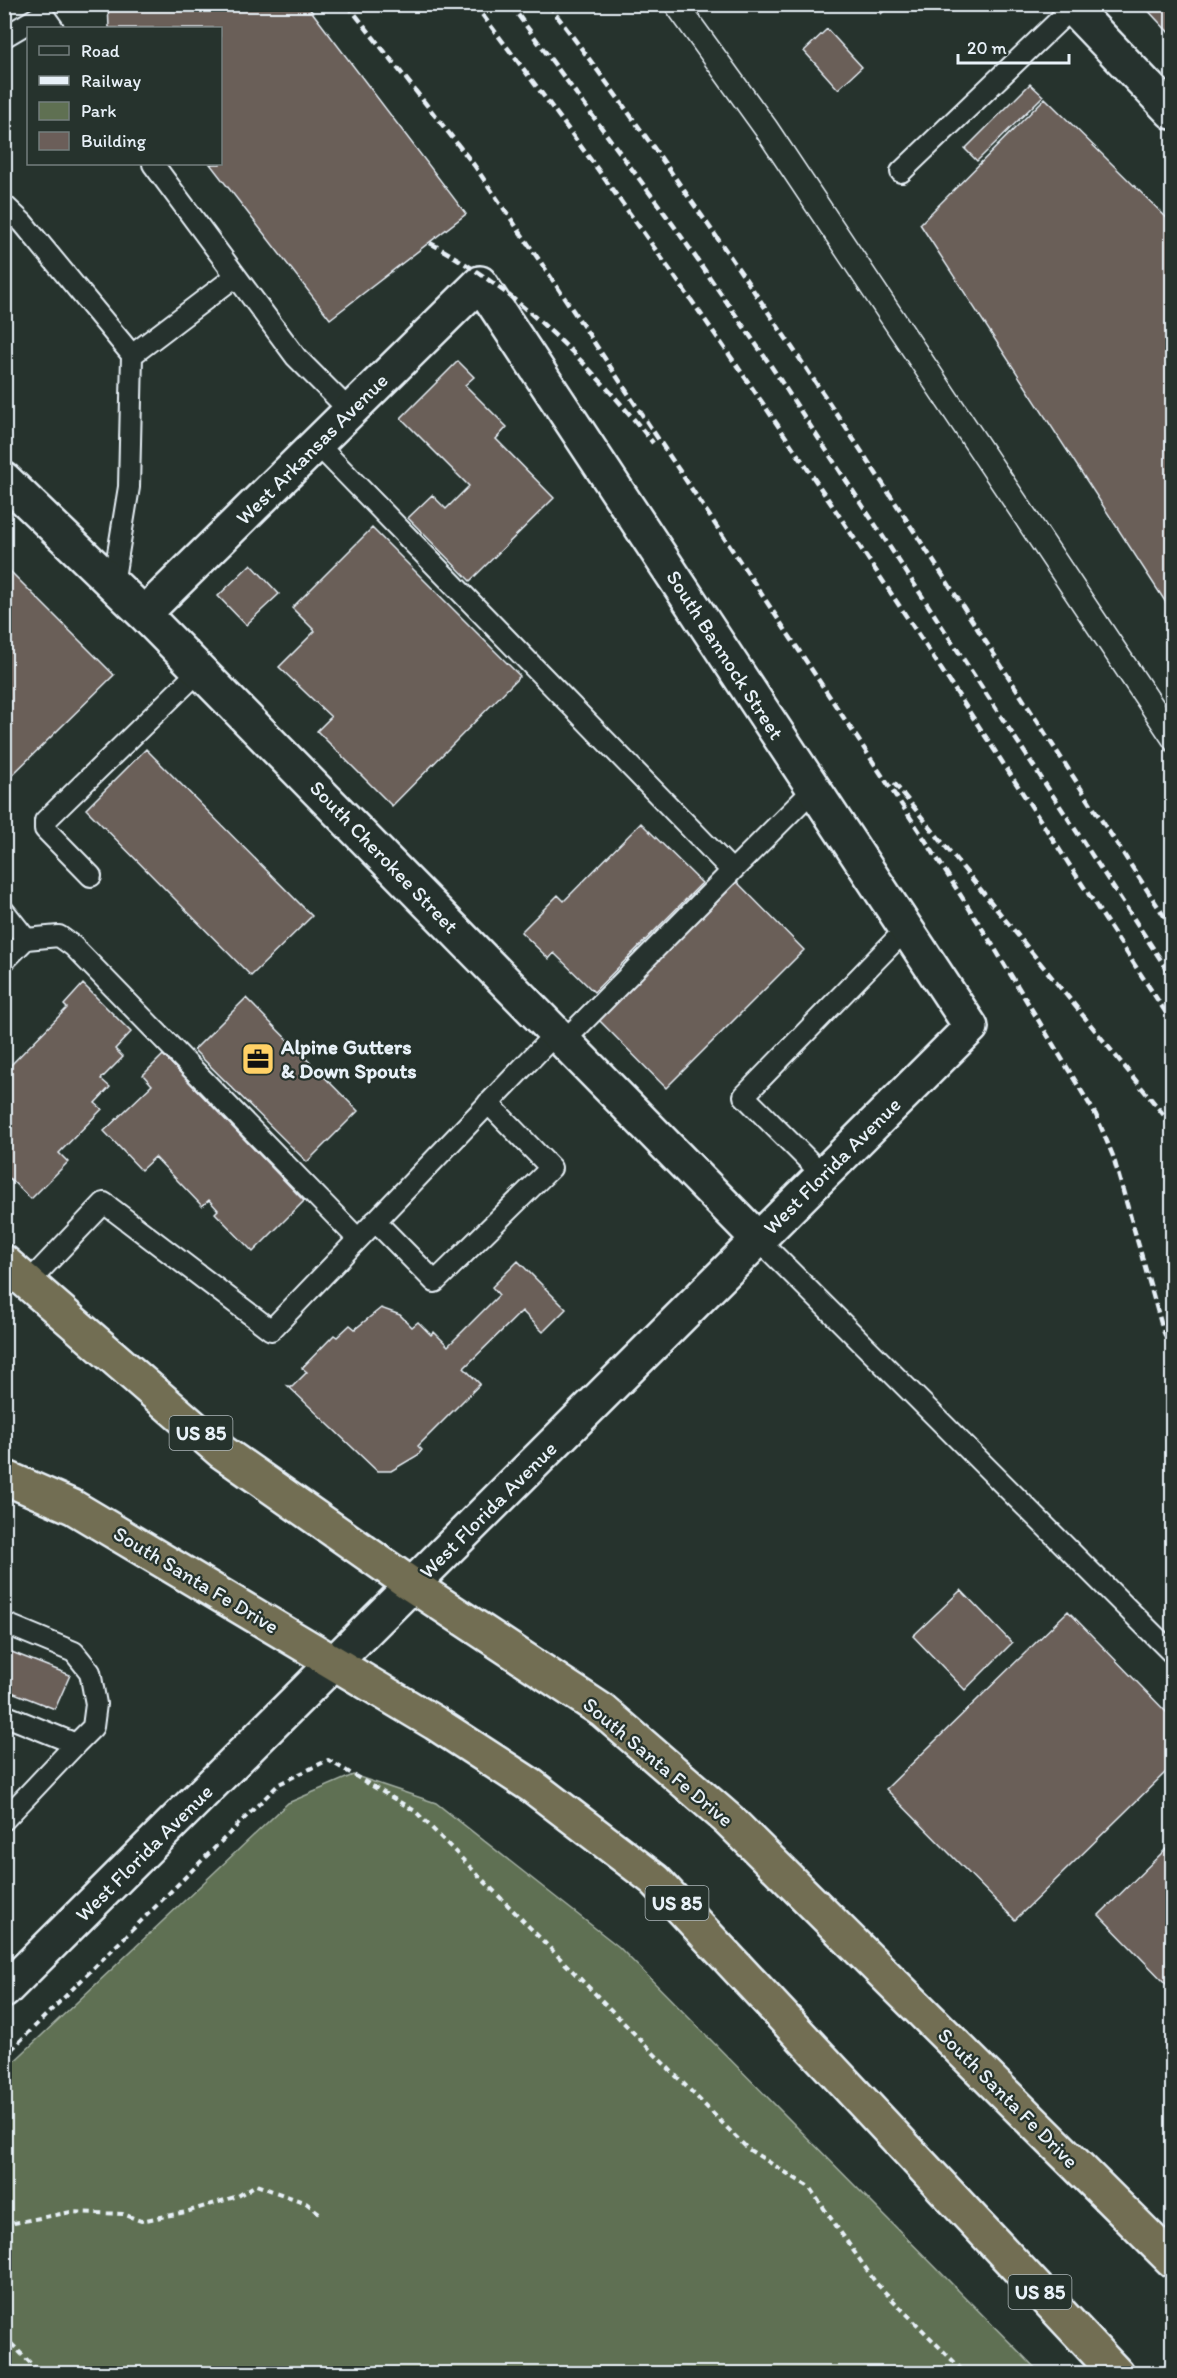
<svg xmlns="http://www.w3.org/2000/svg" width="1177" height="2378" viewBox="0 0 1177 2378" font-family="Itim,sans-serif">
<rect width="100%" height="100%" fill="#26332d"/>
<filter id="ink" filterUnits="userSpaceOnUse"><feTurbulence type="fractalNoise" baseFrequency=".0167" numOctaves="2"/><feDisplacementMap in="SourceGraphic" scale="12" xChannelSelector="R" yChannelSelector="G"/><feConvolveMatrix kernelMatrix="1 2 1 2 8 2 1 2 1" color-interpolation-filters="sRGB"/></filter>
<g filter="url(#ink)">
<path fill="#5f7052" stroke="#a4b0a5" stroke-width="1.5" d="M353,1775L436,1803L619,1947L1040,2373H5V2070L288,1803Z"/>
<path fill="#6b5e59" stroke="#e8f1f8" stroke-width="1.5" d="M108,4H306L466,214L330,319L210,164H220V28H109Z
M872,4H891L881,14Z
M1142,4H1172V36Z
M827,29L862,67L838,89L804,51Z
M1030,84L1043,96L977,161L965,149Z
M1045,98L1172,223V612L920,224Z
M458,361L474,377L465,385L507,427L496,439L554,498L470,581L408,518L432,495L446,509L469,486L401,418Z
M372,528L520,676L392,806L317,731L331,717L279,667L315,631L292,608Z
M251,564L279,594L246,625L218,596Z
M4,565L114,675L4,783Z
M146,749L312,916L251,976L86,809Z
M641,823L702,883L594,992L554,953L549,959L521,932L558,895L564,901Z
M735,880L804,950L666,1088L597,1018Z
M83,984L131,1032L115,1049L123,1057L101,1079L110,1087L95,1103L102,1109L59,1153L68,1162L31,1199L4,1173V1072L67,1008L64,1005Z
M246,998L358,1111L307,1162L194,1050Z
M163,1055L304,1201L253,1252L215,1213L218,1210L209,1200L202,1206L155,1157L141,1170L104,1131L152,1085L143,1075Z
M518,1261L566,1309L543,1332L522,1311L464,1368L480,1384L418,1446L422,1450L418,1455L391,1471H377L288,1386L292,1387L307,1372L302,1368L334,1335L337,1337L350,1325L355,1329L381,1308L400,1315L412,1327L418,1322L431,1335L434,1332L448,1346L499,1295L492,1287Z
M961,1590L1012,1643L965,1690L913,1636Z
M1068,1611L1172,1718V1766L1015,1920L886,1789Z
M4,1649L70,1675L55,1709L4,1689Z
M1172,1843V1987L1171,1989L1099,1915Z"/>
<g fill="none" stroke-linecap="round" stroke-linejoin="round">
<g stroke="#e8f1f8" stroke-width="24">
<path id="lane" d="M4,37L43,14L53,28
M153,164L296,357L350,411
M901,172L1072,8
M4,205L23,223L132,355L129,487L113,584
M132,355L236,276
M317,444L732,871L814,789
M91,876L45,829V821L200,670
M4,911L26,939L4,961
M26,939L59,936L73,946L358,1239
M564,1041L732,871
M823,1175L744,1096L906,929
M375,1221L435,1282L551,1168L488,1103
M759,1240L1172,1653
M28,1283L104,1203L271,1330L556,1033
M4,1623L74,1652L90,1672L96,1704L93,1727L76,1744
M4,1715L76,1744L4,1820"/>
</g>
<g stroke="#e8f1f8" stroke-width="38">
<path id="street" d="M1069,4L1172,112
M4,479L144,614L759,1240
M144,614L480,283L971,1027L412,1585"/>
</g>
<g stroke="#e8f1f8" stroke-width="38">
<path id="secondary" d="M4,1991L412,1585"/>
</g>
<g stroke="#e8f1f8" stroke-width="38">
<path id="highway" d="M4,1262L222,1452L412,1585L603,1711L729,1820L1172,2260
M4,1477L73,1507L435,1723L532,1786L655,1880L1117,2374"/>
</g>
<path stroke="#e8f1f8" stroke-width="4" stroke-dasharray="6 4.5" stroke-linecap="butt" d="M4,2057L279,1784L328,1760L415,1811L748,2149L809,2187L876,2283L966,2374
M4,2228L14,2223L71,2212L123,2214L141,2221L186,2212L238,2196L256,2185L306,2203L322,2215
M4,2336L41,2374"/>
<use href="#lane" stroke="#26332d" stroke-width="20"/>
<use href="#street" stroke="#26332d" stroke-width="33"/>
<use href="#secondary" stroke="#26332d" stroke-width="33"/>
<use href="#highway" stroke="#726e52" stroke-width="33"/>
<path stroke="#e8f1f8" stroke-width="1.5" d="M661,4L756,136L1172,758
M691,4L776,121L1172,714"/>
<path stroke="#e8f1f8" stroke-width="4.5" stroke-dasharray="9 4.5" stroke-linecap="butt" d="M347,4L474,165L546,270L929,846L992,944L1096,1115L1113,1156L1163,1330L1172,1352
M474,4C725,330 947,678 1172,1022
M510,4L674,226L771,366L1172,977
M548,4C773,301 968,618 1172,928
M430,243C515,288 594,368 653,443
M894,783L1172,1125"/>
</g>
</g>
<defs>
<g id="office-square" transform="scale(1.725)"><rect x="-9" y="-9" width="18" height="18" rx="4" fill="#ffd166" stroke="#26332d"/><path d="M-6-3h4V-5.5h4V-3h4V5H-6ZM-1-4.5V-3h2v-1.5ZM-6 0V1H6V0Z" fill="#111"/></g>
</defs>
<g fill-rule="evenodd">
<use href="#office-square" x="258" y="1059"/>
</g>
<g text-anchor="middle" stroke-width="4.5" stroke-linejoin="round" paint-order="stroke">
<g fill="#26332d" stroke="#aeb8bb" stroke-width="1.5">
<rect x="169.5" y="1416" width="63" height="34" rx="4.5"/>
<rect x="645.5" y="1886" width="63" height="34" rx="4.5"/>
<rect x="1008.5" y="2275" width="63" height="34" rx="4.5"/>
</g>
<g font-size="20" font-weight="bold" fill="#e8f1f8">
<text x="201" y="1440">US 85</text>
<text x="677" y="1910">US 85</text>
<text x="1040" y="2299">US 85</text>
</g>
<g font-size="21" fill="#e8f1f8" stroke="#26332d">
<text transform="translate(312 449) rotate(-45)" y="7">West Arkansas Avenue</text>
<text transform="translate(725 655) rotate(57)" y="7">South Bannock Street</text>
<text transform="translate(384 857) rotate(46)" y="7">South Cherokee Street</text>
<text transform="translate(832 1166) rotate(-45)" y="7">West Florida Avenue</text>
<text transform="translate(488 1510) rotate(-45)" y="7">West Florida Avenue</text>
<text transform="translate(196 1580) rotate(31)" y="7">South Santa Fe Drive</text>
<text transform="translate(658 1762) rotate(40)" y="7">South Santa Fe Drive</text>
<text transform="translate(144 1853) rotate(-45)" y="7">West Florida Avenue</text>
<text transform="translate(1008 2098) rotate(45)" y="7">South Santa Fe Drive</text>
</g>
<g font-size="21" font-weight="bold" fill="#e8f1f8" stroke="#26332d" text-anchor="start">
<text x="281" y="1054">Alpine Gutters<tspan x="281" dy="24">&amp; Down Spouts</tspan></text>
</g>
</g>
<rect width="1177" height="2378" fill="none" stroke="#26332d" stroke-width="24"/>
<rect x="12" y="12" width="1153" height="2354" fill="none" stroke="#e8f1f8" stroke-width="2" filter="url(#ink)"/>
<rect x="27" y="27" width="195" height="138" fill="#26332d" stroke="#747f7e" stroke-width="1.5"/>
<rect x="39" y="46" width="30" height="9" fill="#26332d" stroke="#747f7e" stroke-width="1.5"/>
<text x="81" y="57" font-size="18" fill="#e8f1f8">Road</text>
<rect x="39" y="76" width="30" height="9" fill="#e8f1f8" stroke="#747f7e" stroke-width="1.5"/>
<text x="81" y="87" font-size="18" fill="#e8f1f8">Railway</text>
<rect x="39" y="102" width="30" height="18" fill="#5f7052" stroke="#747f7e" stroke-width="1.5"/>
<text x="81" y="117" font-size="18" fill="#e8f1f8">Park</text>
<rect x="39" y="132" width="30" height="18" fill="#6b5e59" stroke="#747f7e" stroke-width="1.5"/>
<text x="81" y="147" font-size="18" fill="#e8f1f8">Building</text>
<path d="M958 54v9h111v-9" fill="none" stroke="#e8f1f8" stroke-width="3"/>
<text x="967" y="54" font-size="18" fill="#e8f1f8" stroke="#26332d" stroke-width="4.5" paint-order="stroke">20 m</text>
</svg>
